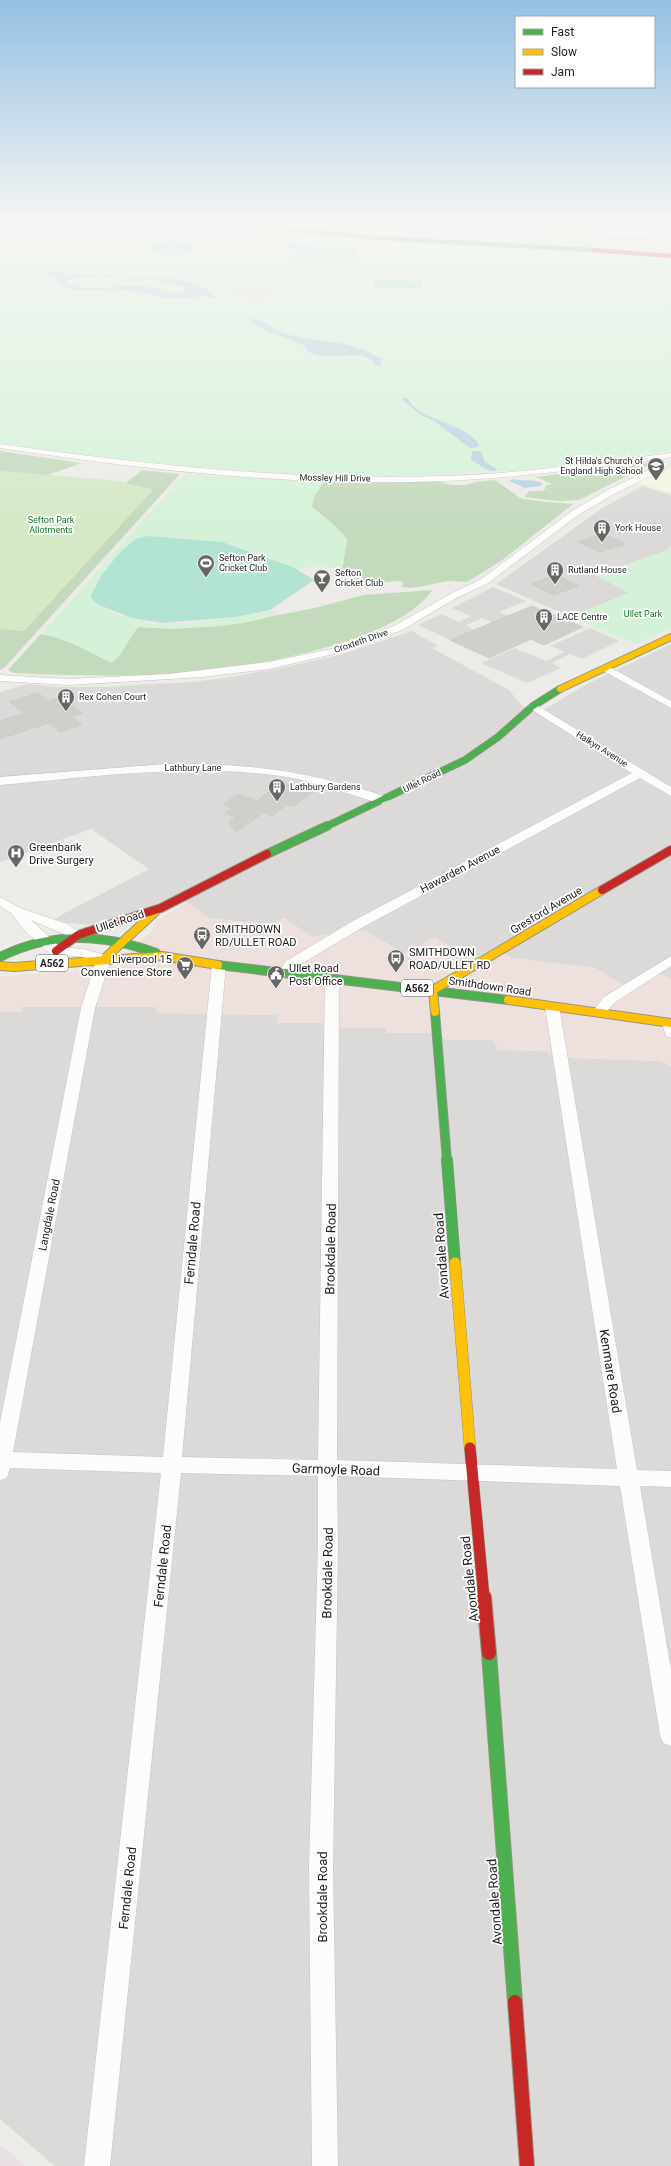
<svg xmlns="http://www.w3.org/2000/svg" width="671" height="2166" viewBox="0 0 671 2166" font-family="Roboto,sans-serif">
<rect width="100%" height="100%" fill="#ecebe7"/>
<path fill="#dbdad8" d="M249,221H671V253L579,245L390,238L322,233Z
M643,486L671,495V546L668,550L596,575L630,593L570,617L496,584L604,507Z
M412,631L438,646L432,648L509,690L522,706L545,709L585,685L671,644V978L660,974L621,984L595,968L512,958L505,954L471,962L449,949L435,937L406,953H403L364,930L312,937L284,918L270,925L209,918L176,895L145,909L93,925L67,923L55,920L63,914L149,869L91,829L0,862V692L28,684L57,687H101L192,682L230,677L276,669L339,655Z
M23,1007H156V1013L277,1015V1023H324L337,1028H386V1033H431L448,1040H494L498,1050L542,1051L572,1058L660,1061L671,1066V2166H55L0,2119V1012H22Z"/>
<path fill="#eee0dd" d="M187,902L209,918L270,925L284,918L312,937L364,930L403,953H406L435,937L448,945L449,949L471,962L506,954L512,958L595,968L621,984L660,974L671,978V1066L660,1061L572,1058L542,1051L498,1050L494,1040H448L431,1033H386V1028H337L324,1023H277V1015L156,1013V1007H23L22,1012H0V977L120,966L128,951L151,932L156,921Z"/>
<path fill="#eadfe5" d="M0,2144L25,2166H0Z"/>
<path fill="#f4f5e2" d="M671,468V493L638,483L645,479Z"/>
<path fill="#dadad8" d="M493,587L526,601L499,612L508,616L493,623L482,618L466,625L475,630L450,640L418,625L441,614L459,622L471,616L452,608Z
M590,628L619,641L582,659L570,654L552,663L561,668L527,683L481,663L515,648L546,661L565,652L550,646Z"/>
<path fill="#d5e9c6" d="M544,231L591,234L590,245L539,242Z
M0,471L120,481L154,490L24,631L0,629Z"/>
<path fill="#c4dabd" d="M0,451L81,463L48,475L0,471Z
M646,463L651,464L579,500L558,501L525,497L529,491H542L546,488L545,486L552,484L535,477Z
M142,470L180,474L5,667L0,670V629L24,631L153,490L126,483Z
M495,480L520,498L536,501L573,504L501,561L467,582C458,582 451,580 442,582C427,585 417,589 401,587L404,582L394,581L361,586L356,585L350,574L342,571L347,539L312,507L314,496L324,482H441L450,485H467L475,482Z
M432,590C397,645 232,671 169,674C117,677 65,675 14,673L8,670L41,634C68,638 88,652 112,663C123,651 129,638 138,627L175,629L232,624L315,608L364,595Z"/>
<path fill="#d5f2d8" d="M0,221H221L283,233L351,240L528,247L671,258V450C610,460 548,469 486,472C323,482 161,468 0,443Z
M185,474L324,482L314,496L312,507L332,523L347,539L342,571C327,566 313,565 298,569L243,548L222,542L149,536L92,599C107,612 125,617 144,621L145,623C188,626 229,619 272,611L278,614C235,629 184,629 138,627C129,638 124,653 112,663C88,652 68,638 41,634Z
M671,546V628L636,644L570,617L629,593L595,575L668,550Z"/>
<path fill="#b3e3d3" d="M173,240L202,248L169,256L140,248Z
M290,244L359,250L353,254L357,255L343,263L287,258L299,250L284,248Z
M375,280L422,281V289H374Z
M149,536L222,542L293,567L314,580L270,610L236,617L163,623L132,618L99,605L92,599L91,595L102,575L120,552L137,538Z"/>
<path fill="#e2e1e6" d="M239,286H256L280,294L282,297L253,300L226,293L224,290Z"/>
<path fill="#bad4df" d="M49,272L155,278L152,280C130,279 83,271 65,282C82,294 118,284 138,286C144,286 151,287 157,288C167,291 175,297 185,290L186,287L155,280L157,278C175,279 205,281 216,298L208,299L205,295L191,298H169L119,289L74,290L62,286L55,277L45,274Z
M253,319C263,319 273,330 283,333C316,343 352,339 381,359V365L376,366C363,341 314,371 304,345L262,329L250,320Z
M401,398H407C410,402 414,408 420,411C439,423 465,426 479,444L478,447L470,448L434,421L419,414Z
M472,451H481L485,462L498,470L490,471L471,460Z
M513,479C522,482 533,478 542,483L541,486L525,488L509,481Z"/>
<path fill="#d0cfcc" stroke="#cfcdc8" d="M603,534L626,544L600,552L578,542Z
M556,575L579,586L553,595L531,584Z
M532,606L583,627L544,645L531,639L489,658L450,640Z
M38,693L48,701L62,697L82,713L71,716L82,725L60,732L49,723L0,739V721L24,713L10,702Z
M282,782L313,792L294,806L287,805L272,816L263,813L236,832L229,822L236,817L225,813L232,808L223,805L238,794L257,801Z"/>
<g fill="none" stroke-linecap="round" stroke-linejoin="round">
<g stroke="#c5c4c3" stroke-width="1">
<path id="street" d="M382,221H388L389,223L671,233V237L387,227Z
M0,444C147,465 294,481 442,476C519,474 595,463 671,453V457L661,459L667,464L665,469L614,494L578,515L487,584L458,597L402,630L338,653L269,669L203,677L68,685L0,681V675L68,679L169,674L269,662L331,649L394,626L452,593L480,580L572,511L608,490L659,465L653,460C583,469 513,478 443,481C294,487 147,470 0,448Z
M606,665L671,701V708L602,670L601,668L602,666Z
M533,703L671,787V796L640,778L363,927L296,967L291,975H281L279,972L286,961L353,921L632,773L529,708L528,706Z
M166,764C249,763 309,771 387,797L389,800L383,804C349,795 316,781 281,776C187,763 93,777 0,785V777Z
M0,897L20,908L67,924L85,935L78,939L73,938L31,920L60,947L83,949L109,956L111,959L95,1008L13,1452L163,1457L212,965L219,961L226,965L182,1457L318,1460L325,979L332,975L339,979L337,1460L617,1469L545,1006L547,1003H557L559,1006L637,1470L671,1471V1487L640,1486L671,1670V1746L663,1743L660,1735L620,1486L337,1476L338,1544L333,1868L338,2166H312L309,1868L318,1544V1476L181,1473L110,2166H84L161,1473L10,1468L7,1478L0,1480V1423L81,1008L96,961L82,957L51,954L25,931L11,913L0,906Z
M671,956V966L614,1003L604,1015H594L592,1012L604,997Z
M669,1019H671V1038L666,1036L662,1023L664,1020Z"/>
</g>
<g stroke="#92967f" stroke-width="4.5">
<path id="fast-far4" d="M231,221C351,241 472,242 593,250"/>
</g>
<g stroke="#92967f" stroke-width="8">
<path id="fast-far3" d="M325,827L465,760L498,737L533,706L560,689"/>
</g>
<g stroke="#92967f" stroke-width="10">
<path id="fast-far2" d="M267,854L327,826
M0,957C52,931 103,934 156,953
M218,965L508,1000
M435,1012L447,1161"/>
</g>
<g stroke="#92967f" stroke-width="12">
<path id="fast-far1" d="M447,1160L455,1263"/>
</g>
<g stroke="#92967f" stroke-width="16">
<path id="fast" d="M489,1653L515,2002"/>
</g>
<g stroke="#92967f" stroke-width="8">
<path id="slow-far2" d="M560,689L671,637"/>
</g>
<g stroke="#92967f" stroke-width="10">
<path id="slow-far1" d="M104,959L155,912
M0,966L14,967L162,956L218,965
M508,1000L671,1023
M435,1012L433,990L602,890"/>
</g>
<g stroke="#92967f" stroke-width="12">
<path id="slow" d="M455,1263L470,1448"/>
</g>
<g stroke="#92967f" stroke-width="4.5">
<path id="jam-far3" d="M593,250L671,256"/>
</g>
<g stroke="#92967f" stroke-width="10">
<path id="jam-far2" d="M602,890L671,850
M56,951L78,935L161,908L267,854"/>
</g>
<g stroke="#92967f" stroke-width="12">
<path id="jam-far1" d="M470,1448L484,1598"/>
</g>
<g stroke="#92967f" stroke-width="16">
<path id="jam" d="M484,1597L489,1653
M515,2002L527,2166"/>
</g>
<use href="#street" fill="#fcfcfb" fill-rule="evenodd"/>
<use href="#fast-far4" stroke="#4caf50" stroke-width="4"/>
<use href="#fast-far3" stroke="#4caf50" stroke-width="6"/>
<use href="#fast-far2" stroke="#4caf50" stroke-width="8"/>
<use href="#fast-far1" stroke="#4caf50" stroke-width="11"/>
<use href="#fast" stroke="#4caf50" stroke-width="14"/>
<use href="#slow-far2" stroke="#ffc107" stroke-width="6"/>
<use href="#slow-far1" stroke="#ffc107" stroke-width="8"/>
<use href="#slow" stroke="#ffc107" stroke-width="11"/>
<use href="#jam-far3" stroke="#c62828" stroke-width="4"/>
<use href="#jam-far2" stroke="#c62828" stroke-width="8"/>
<use href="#jam-far1" stroke="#c62828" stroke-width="11"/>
<use href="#jam" stroke="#c62828" stroke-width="14"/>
</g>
<linearGradient id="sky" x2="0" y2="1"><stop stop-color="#95c1e4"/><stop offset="0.42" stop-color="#f6f6f4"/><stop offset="1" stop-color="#f6f6f4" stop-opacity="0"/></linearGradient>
<rect width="671" height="524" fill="url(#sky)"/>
<defs>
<g id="school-pin" transform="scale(0.9)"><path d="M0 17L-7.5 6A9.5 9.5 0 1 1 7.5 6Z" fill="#666664" stroke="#fff"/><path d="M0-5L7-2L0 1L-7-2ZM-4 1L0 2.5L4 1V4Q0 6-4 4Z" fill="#fff"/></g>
<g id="building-pin" transform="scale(0.9)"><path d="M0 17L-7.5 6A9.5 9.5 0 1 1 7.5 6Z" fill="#666664" stroke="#fff"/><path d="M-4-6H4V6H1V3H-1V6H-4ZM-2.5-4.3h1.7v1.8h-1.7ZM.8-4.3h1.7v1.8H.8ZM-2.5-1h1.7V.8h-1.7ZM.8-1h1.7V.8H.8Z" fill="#fff"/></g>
<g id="stadium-pin" transform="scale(0.9)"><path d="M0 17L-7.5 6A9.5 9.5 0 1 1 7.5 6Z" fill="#666664" stroke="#fff"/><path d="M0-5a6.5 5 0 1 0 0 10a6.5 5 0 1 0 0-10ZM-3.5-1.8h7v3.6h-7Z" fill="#fff"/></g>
<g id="bar-pin" transform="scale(0.9)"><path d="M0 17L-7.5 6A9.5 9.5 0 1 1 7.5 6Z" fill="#666664" stroke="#fff"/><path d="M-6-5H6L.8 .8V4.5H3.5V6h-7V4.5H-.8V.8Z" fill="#fff"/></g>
<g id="hospital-pin" transform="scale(0.9)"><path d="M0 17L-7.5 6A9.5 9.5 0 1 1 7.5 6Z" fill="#666664" stroke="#fff"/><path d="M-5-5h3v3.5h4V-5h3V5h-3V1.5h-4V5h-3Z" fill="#fff"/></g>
<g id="bus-pin" transform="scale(0.9)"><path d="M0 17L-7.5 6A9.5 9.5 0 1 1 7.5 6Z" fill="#666664" stroke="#fff"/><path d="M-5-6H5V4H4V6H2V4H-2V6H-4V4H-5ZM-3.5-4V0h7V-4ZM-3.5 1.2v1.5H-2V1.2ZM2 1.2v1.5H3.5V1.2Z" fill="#fff"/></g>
<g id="supermarket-pin" transform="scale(0.9)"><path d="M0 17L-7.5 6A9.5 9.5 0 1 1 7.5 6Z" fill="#666664" stroke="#fff"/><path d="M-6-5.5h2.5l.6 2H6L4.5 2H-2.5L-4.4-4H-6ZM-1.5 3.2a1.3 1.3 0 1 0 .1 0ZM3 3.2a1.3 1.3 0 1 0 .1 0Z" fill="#fff"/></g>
<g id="civic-pin" transform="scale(0.9)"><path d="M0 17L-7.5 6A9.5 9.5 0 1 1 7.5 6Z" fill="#666664" stroke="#fff"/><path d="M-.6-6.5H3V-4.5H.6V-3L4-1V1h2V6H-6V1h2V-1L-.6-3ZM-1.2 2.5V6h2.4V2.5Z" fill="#fff"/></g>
</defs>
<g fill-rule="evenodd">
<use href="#school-pin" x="656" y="466"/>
<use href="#building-pin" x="602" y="528"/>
<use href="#stadium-pin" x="206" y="563"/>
<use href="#building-pin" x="555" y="570"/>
<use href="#bar-pin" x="322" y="578"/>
<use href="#building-pin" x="544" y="617"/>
<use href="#building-pin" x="66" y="697"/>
<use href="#building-pin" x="277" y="787"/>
<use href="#hospital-pin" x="16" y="853"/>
<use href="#bus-pin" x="202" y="935"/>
<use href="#bus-pin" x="396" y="958"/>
<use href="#supermarket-pin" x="185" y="965"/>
<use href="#civic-pin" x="276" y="974"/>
</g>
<g text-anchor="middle" stroke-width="3.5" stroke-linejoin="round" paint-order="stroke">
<g font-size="9" fill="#1e1e1e" stroke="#fff" text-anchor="start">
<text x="643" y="464" text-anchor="end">St Hilda's Church of<tspan x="643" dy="10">England High School</tspan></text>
<text x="615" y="531">York House</text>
<text x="219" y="561">Sefton Park<tspan x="219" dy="10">Cricket Club</tspan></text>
<text x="568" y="573">Rutland House</text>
<text x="335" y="576">Sefton<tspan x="335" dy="10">Cricket Club</tspan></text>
<text x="557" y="620">LACE Centre</text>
<text x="79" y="700">Rex Cohen Court</text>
<text x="290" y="790">Lathbury Gardens</text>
</g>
<g font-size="9" fill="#1e1e1e" stroke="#fff">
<text transform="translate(335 478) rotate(1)" y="3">Mossley Hill Drive</text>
<text transform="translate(361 641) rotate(-19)" y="3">Croxteth Drive</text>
<text transform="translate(602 749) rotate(32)" y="3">Halkyn Avenue</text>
<text x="193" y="771">Lathbury Lane</text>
<text transform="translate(422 781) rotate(-26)" y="3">Ullet Road</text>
</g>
<g font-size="9" fill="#0e7a21" stroke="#fff">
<text x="51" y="523">Sefton Park<tspan x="51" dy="10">Allotments</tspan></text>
<text x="643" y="617">Ullet Park</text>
</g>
<g fill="#fff" stroke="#626262" stroke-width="1">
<rect x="36" y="955" width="32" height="16" rx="3"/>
<rect x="401" y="980" width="32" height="16" rx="3"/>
</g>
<g font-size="10" font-weight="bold" fill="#1e1e1e">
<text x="52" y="967">A562</text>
<text x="417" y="992">A562</text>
</g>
<g font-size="11" fill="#1e1e1e" stroke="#fff" text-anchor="start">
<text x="29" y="851">Greenbank<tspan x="29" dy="13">Drive Surgery</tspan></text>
<text x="215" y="933">SMITHDOWN<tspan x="215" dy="13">RD/ULLET ROAD</tspan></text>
<text x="409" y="956">SMITHDOWN<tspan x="409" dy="13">ROAD/ULLET RD</tspan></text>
<text x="172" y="963" text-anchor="end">Liverpool 15<tspan x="172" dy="13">Convenience Store</tspan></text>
<text x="289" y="972">Ullet Road<tspan x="289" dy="13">Post Office</tspan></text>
</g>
<g font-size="11" fill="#1e1e1e" stroke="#fff">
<text transform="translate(460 869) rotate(-28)" y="4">Hawarden Avenue</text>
<text transform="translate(546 910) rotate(-31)" y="4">Gresford Avenue</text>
<text transform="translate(120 921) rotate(-18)" y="4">Ullet Road</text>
<text transform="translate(490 986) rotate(8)" y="4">Smithdown Road</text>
<text transform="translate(49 1215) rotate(-79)" y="4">Langdale Road</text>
</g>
<g font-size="13" fill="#1e1e1e" stroke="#fff">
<text transform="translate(192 1243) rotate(-85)" y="5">Ferndale Road</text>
<text transform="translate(330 1249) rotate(-89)" y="5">Brookdale Road</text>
<text transform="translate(441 1256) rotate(-94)" y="5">Avondale Road</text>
<text transform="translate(611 1371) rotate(81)" y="5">Kenmare Road</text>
<text transform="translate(336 1469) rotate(2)" y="5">Garmoyle Road</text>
<text transform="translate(162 1566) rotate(-84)" y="5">Ferndale Road</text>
<text transform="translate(327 1573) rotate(-89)" y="5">Brookdale Road</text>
<text transform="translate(469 1579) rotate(-96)" y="5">Avondale Road</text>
<text transform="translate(127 1888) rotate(-84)" y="5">Ferndale Road</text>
<text transform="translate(322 1897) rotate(-90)" y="5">Brookdale Road</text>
<text transform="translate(494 1902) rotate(-94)" y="5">Avondale Road</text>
</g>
</g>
<rect x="515" y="16" width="140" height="72" fill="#ffffff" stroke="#a5a5a5"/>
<rect x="523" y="29" width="20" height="6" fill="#4caf50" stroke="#a5a5a5"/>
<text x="551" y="36" font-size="12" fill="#1e1e1e">Fast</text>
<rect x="523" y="49" width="20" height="6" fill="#ffc107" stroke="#a5a5a5"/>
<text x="551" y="56" font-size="12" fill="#1e1e1e">Slow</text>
<rect x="523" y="69" width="20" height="6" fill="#c62828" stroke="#a5a5a5"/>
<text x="551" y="76" font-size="12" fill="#1e1e1e">Jam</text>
</svg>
